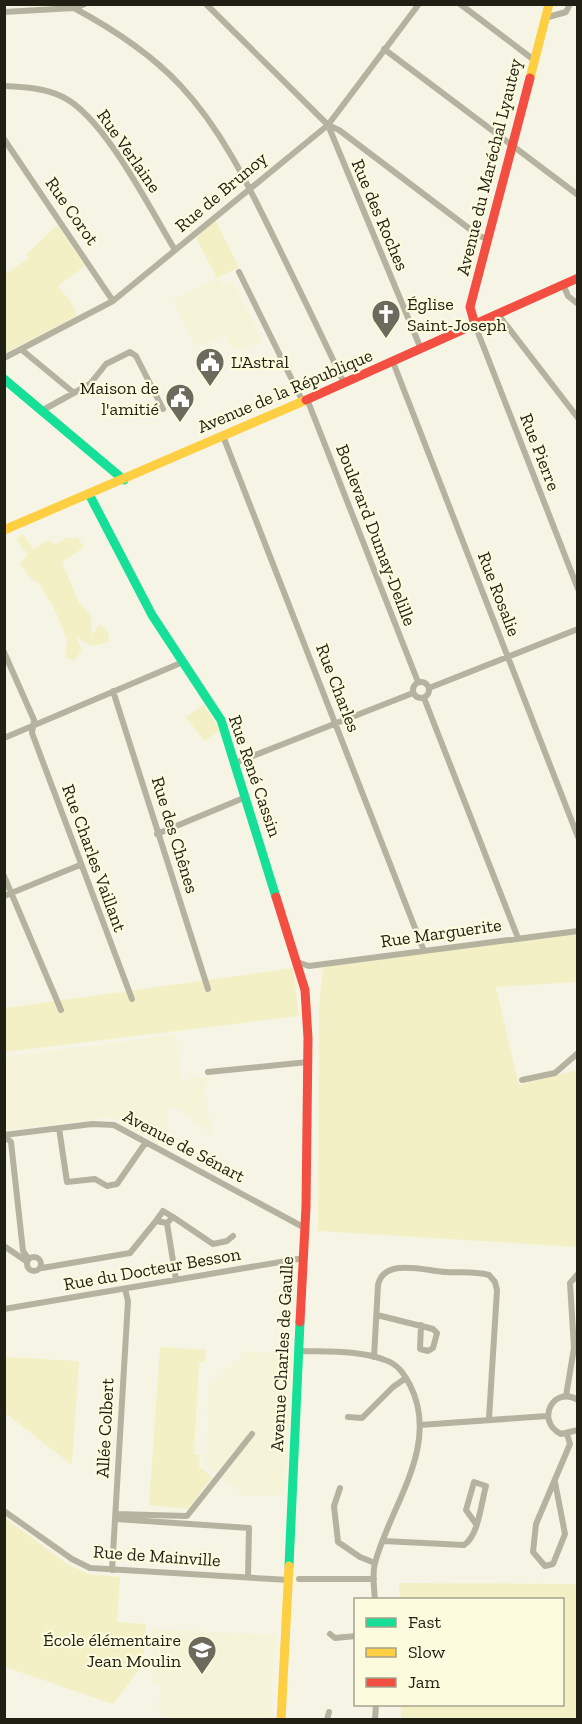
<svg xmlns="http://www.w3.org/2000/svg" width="582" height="1724" viewBox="0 0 582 1724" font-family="'Zilla Slab',serif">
<rect width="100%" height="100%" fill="#f6f5e5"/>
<path fill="#f5f4d8" d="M218,277L223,285L232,280L262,340L254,345L233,350L224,336L196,347L173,300Z
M176,1035L180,1080L215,1076L205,1086L211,1135L176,1107H169L165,1147L111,1117L5,1130V1057Z
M246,1351L292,1355L285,1495L245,1496L206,1465L208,1387Z
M152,1629L275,1635L270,1719H168L158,1712L161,1684L151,1682Z"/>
<path fill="#f3f0c5" d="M215,220L239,267L217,278L196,238Z
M57,225L85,266L58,286L71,302L77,316L5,353V274L29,258L26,255Z
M23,534L33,549L49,540L55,545L66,538H78L84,547L62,562L78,601L91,616L92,635L100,623L108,632L109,642L91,646L76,637L82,651L73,661L66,657L67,640L55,610L39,583L30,578L20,563L27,555L16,538Z
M204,704L220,731L204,741L186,717Z
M577,933V982L496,987L519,1085L577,1070V1247L318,1231L319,1009L323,967Z
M293,968L299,1016L5,1052V1008Z
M160,1347L206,1350L205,1362H199L194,1454L200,1455L199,1467L212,1477L188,1509L149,1505Z
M5,1357L79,1361L72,1465L5,1413Z
M5,1518L69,1565L89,1574L120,1577L117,1622L146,1624L143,1664L113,1704L5,1667Z
M399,1583L577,1584V1719H401V1705L562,1704V1600L400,1599Z"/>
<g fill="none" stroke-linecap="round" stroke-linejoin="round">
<path stroke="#b5b39f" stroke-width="6" d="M206,4L328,125L339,130L479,236L488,239
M460,4L534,60
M74,8C113,29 150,53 180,85C224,132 251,191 279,248C301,293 323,338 344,383
M4,12L74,8L85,4
M545,18L566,12L570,4
M384,49L578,195
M4,86C25,87 45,88 63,97C105,118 150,209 175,250
M328,125L421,349
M4,139L113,301
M239,272L302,400
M563,284L568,296L578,304
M497,313L578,418
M475,325L578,589
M22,350L74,393
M4,358L113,301L328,125L419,4
M393,362L578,837
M307,399L418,682
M43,410L90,384L106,364L130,352L136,356L163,409
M223,436L424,951
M4,652L34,720L32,733L132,999
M413 690a8 8 0 1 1 16 0a8 8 0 1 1-16 0Z
M429,688L578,629
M113,691L208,989
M424,698L518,938
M4,738L183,662
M235,763L413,693
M157,834L246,797
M4,876L61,1010
M4,896L80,865
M297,962L309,966L578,931
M208,1072L308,1062
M522,1080L555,1073L578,1053
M59,1128L67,1182L95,1179L107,1186L117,1184L146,1142
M4,1135L92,1124L114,1125L305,1228
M4,1136L11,1142L23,1251L28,1258
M163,1211L173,1217L167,1223L156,1221Z
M173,1217L213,1244L227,1241L233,1236
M167,1223L176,1280
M4,1246L26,1261
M27 1264a7 7 0 1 1 14 0a7 7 0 1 1-14 0Z
M42,1268L130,1253L156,1221
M4,1309L304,1258
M377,1315L433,1329L437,1333L433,1348L428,1351L420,1349L421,1325
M299,1351C327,1352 359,1350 385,1360C398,1364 404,1374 410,1385C441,1446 390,1506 375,1563C372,1574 374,1588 375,1600
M374,1357L378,1285C384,1257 426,1271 446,1272C460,1273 475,1271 489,1275L495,1282L497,1290L489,1418
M566,1396L574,1348L570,1283L578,1274
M578,1400C553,1385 535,1421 561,1434L578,1430
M348,1417L362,1418L393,1387L406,1378
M420,1425L547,1416
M555,1482L565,1534L553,1564L545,1566L533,1552L536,1524L570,1444L567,1434
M340,1488L334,1506L338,1542L360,1557L375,1563
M4,1511L72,1559L90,1568L289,1580
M116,1514L187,1516L252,1434
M116,1519L249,1528L248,1577
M383,1541L464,1545C479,1535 481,1503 486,1486L474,1482L466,1510L476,1524
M112,1570L128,1301L125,1289
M299,1579H374
M330,1634L335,1638L356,1636
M327,1720L329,1712
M375,1720L376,1704"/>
<path stroke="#16e098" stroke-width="9" d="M4,379L124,480
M89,494L152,615L221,720L276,897
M289,1566L300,1322"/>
<path stroke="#ffcf43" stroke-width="9" d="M530,78L549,4
M4,530L306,400
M281,1720L289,1566"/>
<path stroke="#f24e42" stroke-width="9" d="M475,325L470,307L530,78
M306,400L578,278
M276,897L305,990L308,1038L306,1207L300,1322"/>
</g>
<defs>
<g id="church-pin" transform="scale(1.5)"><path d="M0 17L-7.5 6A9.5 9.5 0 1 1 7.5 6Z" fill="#6b6a5d" stroke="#fdfbde"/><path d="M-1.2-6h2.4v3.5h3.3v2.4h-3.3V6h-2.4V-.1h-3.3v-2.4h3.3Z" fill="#fff"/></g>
<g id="civic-pin" transform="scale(1.5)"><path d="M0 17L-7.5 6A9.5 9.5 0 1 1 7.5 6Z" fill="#6b6a5d" stroke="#fdfbde"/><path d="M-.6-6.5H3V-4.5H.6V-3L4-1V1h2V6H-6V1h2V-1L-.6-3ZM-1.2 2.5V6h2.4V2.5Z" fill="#fff"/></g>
<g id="school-pin" transform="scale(1.5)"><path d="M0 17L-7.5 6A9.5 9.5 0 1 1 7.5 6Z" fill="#6b6a5d" stroke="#fdfbde"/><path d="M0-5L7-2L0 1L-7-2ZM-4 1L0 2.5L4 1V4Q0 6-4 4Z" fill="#fff"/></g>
</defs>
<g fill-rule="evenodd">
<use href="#church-pin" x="386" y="314"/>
<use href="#civic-pin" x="210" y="362"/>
<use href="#civic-pin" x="180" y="398"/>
<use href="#school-pin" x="202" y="1650"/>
</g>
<g text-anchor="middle" stroke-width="4.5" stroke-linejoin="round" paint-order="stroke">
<g font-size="18" fill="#201f14" stroke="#fdfbde">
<text transform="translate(129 151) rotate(55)" y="6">Rue Verlaine</text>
<text transform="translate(489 167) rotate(-76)" y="6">Avenue du Maréchal Lyautey</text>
<text transform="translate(221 192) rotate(-40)" y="6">Rue de Brunoy</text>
<text transform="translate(72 211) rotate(55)" y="6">Rue Corot</text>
<text transform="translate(380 215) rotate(67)" y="6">Rue des Roches</text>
<text transform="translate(285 391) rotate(-23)" y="6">Avenue de la République</text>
<text transform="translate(540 452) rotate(69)" y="6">Rue Pierre</text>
<text transform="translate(376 535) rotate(69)" y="6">Boulevard Dumay-Delille</text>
<text transform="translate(499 594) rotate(69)" y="6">Rue Rosalie</text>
<text transform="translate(338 688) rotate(69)" y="6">Rue Charles</text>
<text transform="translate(255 776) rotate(71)" y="6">Rue René Cassin</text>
<text transform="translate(175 835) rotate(73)" y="6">Rue des Chênes</text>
<text transform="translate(94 858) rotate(70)" y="6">Rue Charles Vaillant</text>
<text transform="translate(441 933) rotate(-8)" y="6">Rue Marguerite</text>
<text transform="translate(184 1146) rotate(28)" y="6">Avenue de Sénart</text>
<text transform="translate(152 1269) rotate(-10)" y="6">Rue du Docteur Besson</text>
<text transform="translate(282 1354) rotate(-87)" y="6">Avenue Charles de Gaulle</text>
<text transform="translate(105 1428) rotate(-87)" y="6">Allée Colbert</text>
<text transform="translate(157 1556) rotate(4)" y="6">Rue de Mainville</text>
</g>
<g font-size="18" fill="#201f14" stroke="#fdfbde" text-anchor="start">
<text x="407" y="310">Église<tspan x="407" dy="21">Saint-Joseph</tspan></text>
<text x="231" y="368">L'Astral</text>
<text x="159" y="394" text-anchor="end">Maison de<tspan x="159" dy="21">l'amitié</tspan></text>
<text x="181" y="1646" text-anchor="end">École élémentaire<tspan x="181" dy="21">Jean Moulin</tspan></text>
</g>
</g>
<rect width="582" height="1724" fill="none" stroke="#201f14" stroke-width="12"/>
<rect x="354" y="1598" width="210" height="108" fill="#fdfbde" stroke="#a5a38d" stroke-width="1.5"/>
<rect x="366" y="1618" width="30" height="9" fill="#16e098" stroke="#a5a38d" stroke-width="1.5"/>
<text x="408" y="1628" font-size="18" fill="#201f14">Fast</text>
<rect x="366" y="1648" width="30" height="9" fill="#ffcf43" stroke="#a5a38d" stroke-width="1.5"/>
<text x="408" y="1658" font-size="18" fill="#201f14">Slow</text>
<rect x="366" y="1678" width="30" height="9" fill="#f24e42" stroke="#a5a38d" stroke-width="1.5"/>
<text x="408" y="1688" font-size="18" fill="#201f14">Jam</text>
</svg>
